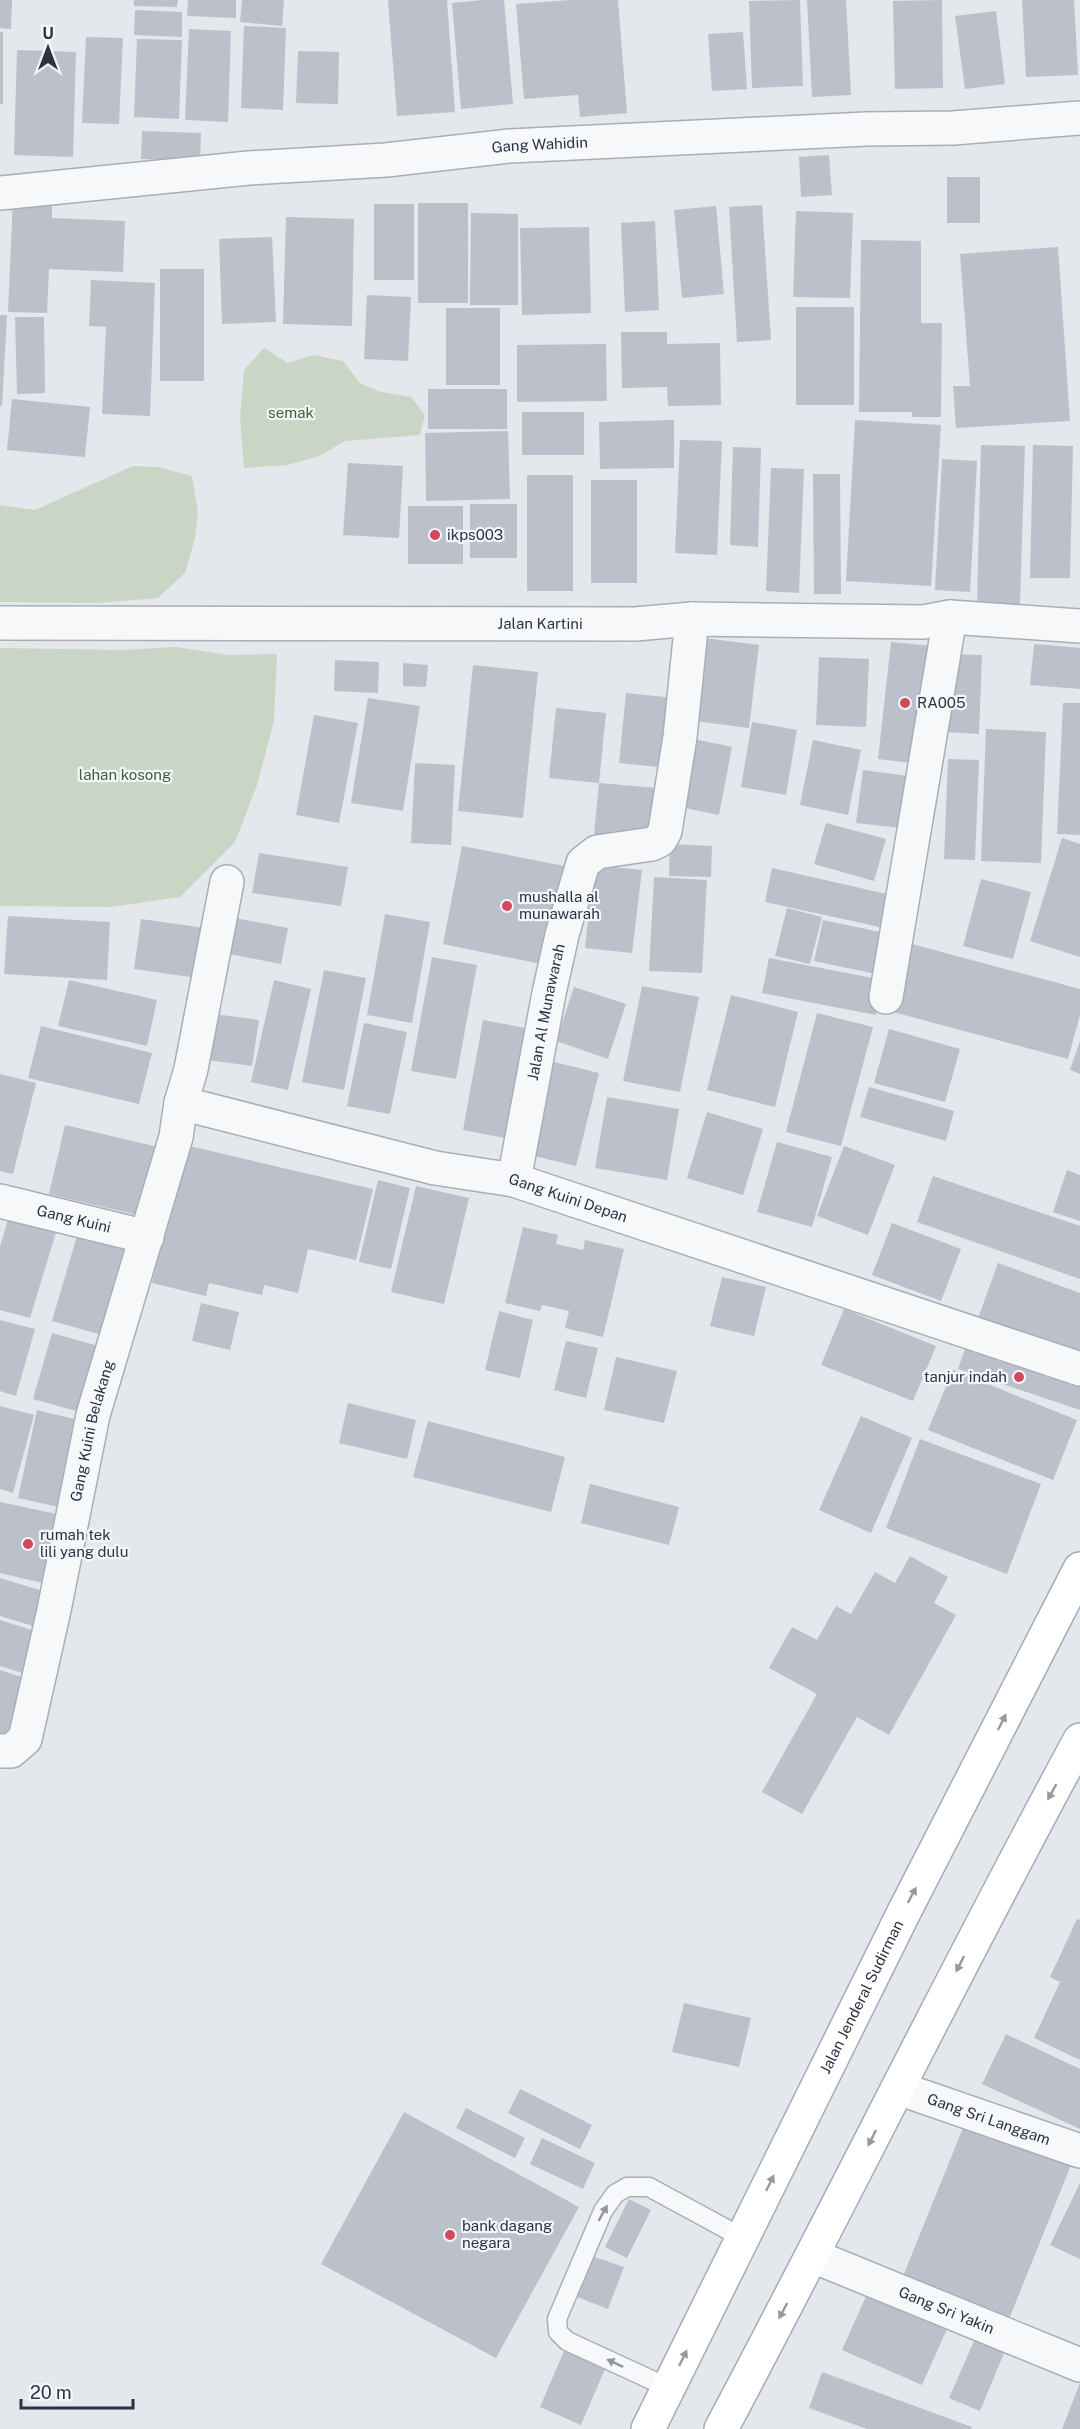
<svg xmlns="http://www.w3.org/2000/svg" width="1080" height="2429" viewBox="0 0 1080 2429" font-family="'Public Sans',sans-serif">
<rect width="100%" height="100%" fill="#e4e7ec"/>
<path fill="#c9d6c5" d="M264,348L288,363L314,355L343,361L360,383L381,392L411,397L425,415L420,435L345,441L319,456L288,465L244,468L240,417L244,370Z
M133,466L158,467L192,476L198,513L195,538L185,573L158,598L97,603L0,602V505L35,510Z
M176,647L229,655L277,654L274,721L257,785L235,842L180,897L111,907L0,906V648L124,650Z"/>
<path fill="#bbc0ca" d="M0,0H12L11,29L0,28Z
M134,0H178L177,7L134,6Z
M188,0H236V18L187,16Z
M242,0H284L282,26L240,22Z
M388,0H447L455,112L397,116Z
M482,0H504L513,104L461,109L452,3Z
M571,0H618L627,113L580,117L578,95L524,99L516,4Z
M800,0L803,86L752,88L749,1Z
M807,0H846L851,95L812,97Z
M942,0L943,88L895,89L893,1Z
M1022,0H1074L1078,75L1026,77Z
M135,10L182,12V37L134,35Z
M996,11L1005,84L965,89L955,16Z
M244,26L286,28L283,110L241,108Z
M189,29L231,31L228,122L185,120Z
M0,32H3V104H0Z
M743,32L747,89L712,91L708,34Z
M86,37L123,38L119,124L82,123Z
M137,39L182,40L179,119L134,117Z
M17,50L76,52L73,157L14,155Z
M298,51L339,52L338,104L296,103Z
M142,131L201,133L200,161L141,159Z
M829,155L832,195L801,197L799,157Z
M947,177H980V223H947Z
M13,198L52,200V218L125,221L123,272L49,269L47,313L8,312Z
M418,203H468V303H418Z
M374,204H414V280H374Z
M762,205L771,340L737,342L729,207Z
M716,206L724,294L682,298L674,210Z
M796,211L853,213L850,298L793,297Z
M471,213L518,214V305H470Z
M286,217L354,219L352,326L283,324Z
M655,221L659,310L625,312L621,223Z
M589,227L591,313L522,315L520,228Z
M272,237L276,322L222,324L219,239Z
M861,240L921,241V323H942L941,417H912V412H859Z
M1058,247L1070,421L956,428L953,386H970L960,254Z
M160,269H204V381H160Z
M91,280L155,283L150,416L102,414L106,327L89,326Z
M367,295L411,297L408,361L364,359Z
M796,307H854V405H796Z
M446,308H500V385H446Z
M0,315H7L2,406H0Z
M15,317H44L45,393L17,394Z
M621,332H667V344L720,343L721,405L668,406L667,387L622,388Z
M606,344L607,401L517,402V345Z
M428,389H507V429H428Z
M12,399L90,407L85,457L7,450Z
M522,412H584V455H522Z
M674,420V468L600,469L599,422Z
M855,420L941,425L931,586L846,581Z
M508,431L510,499L426,501L425,433Z
M680,440L722,441L717,555L675,553Z
M981,445L1025,446L1020,604L977,603Z
M1033,445L1073,446L1070,578H1030Z
M733,447L761,448L758,547L730,545Z
M942,459L977,461L970,592L935,590Z
M348,463L403,466L399,538L343,535Z
M771,468L804,469L799,593L766,591Z
M813,474H840L841,594H814Z
M527,475H573V591H527Z
M591,480H637V583H591Z
M470,504H517V558H470Z
M408,506H463V564H408Z
M704,638L759,645L749,728L694,721Z
M891,642L933,646L920,764L878,759Z
M1034,644L1080,648V689L1030,685Z
M948,654L982,655L979,734L944,732Z
M819,657L869,659L866,727L816,725Z
M335,660L379,662L378,693L334,691Z
M403,663L428,665L426,687L403,686Z
M473,665L538,672L523,818L458,811Z
M626,693L675,698L668,768L619,763Z
M368,698L420,706L403,811L351,803Z
M1063,703H1080V835L1057,834Z
M556,708L606,713L599,783L549,778Z
M314,715L358,723L339,823L296,815Z
M752,722L797,730L786,795L741,787Z
M986,729L1046,732L1041,863L981,861Z
M689,738L732,747L719,815L675,806Z
M813,740L861,750L848,815L800,805Z
M948,759L979,760L975,860L944,859Z
M415,763L455,765L451,845L411,843Z
M863,770L916,777L909,829L856,823Z
M599,783L657,788L652,839L594,834Z
M826,823L886,839L874,881L814,864Z
M1062,838L1080,844V957L1030,941Z
M670,844L712,846L711,877L669,876Z
M462,846L570,867L551,966L443,944Z
M259,853L348,867L341,906L252,893Z
M594,865L642,870L632,953L585,948Z
M772,868L891,895L884,928L765,902Z
M654,877L707,880L702,973L649,971Z
M981,879L1031,892L1013,959L963,946Z
M787,908L822,917L810,964L775,956Z
M385,914L430,922L412,1023L367,1015Z
M8,916L110,922L107,980L4,974Z
M235,918L288,928L281,964L229,954Z
M141,919L205,928L197,978L134,969Z
M823,920L894,935L885,976L814,961Z
M912,944L1080,989V1015L1068,1059L893,1012Z
M432,957L477,965L456,1079L411,1071Z
M769,958L883,980L876,1015L762,993Z
M324,970L366,978L344,1090L302,1082Z
M69,980L157,1000L147,1046L58,1026Z
M274,980L311,989L288,1090L251,1082Z
M642,986L699,997L680,1092L623,1081Z
M574,987L626,1004L608,1059L556,1041Z
M731,995L798,1012L775,1107L707,1090Z
M817,1013L873,1027L841,1146L786,1132Z
M214,1014L259,1020L252,1066L207,1060Z
M483,1020L536,1030L515,1140L463,1130Z
M364,1023L407,1032L390,1114L347,1106Z
M41,1026L152,1053L139,1104L28,1078Z
M889,1029L960,1049L945,1102L874,1083Z
M1080,1041V1074L1070,1070Z
M554,1062L599,1073L576,1166L530,1155Z
M0,1074L36,1083L13,1174L0,1171Z
M869,1087L954,1111L946,1141L860,1117Z
M607,1097L679,1109L667,1180L595,1168Z
M707,1112L763,1129L743,1195L687,1178Z
M65,1125L162,1148L145,1217L49,1194Z
M777,1142L832,1157L812,1227L757,1212Z
M185,1145L373,1189L356,1260L308,1249L298,1293L264,1285L262,1295L209,1283L206,1296L152,1283Z
M844,1146L895,1165L868,1235L817,1216Z
M1067,1170L1080,1175V1221L1053,1212Z
M933,1176L1080,1226V1279L917,1222Z
M378,1180L410,1188L391,1269L359,1262Z
M416,1186L469,1198L444,1304L391,1292Z
M9,1216L57,1229L30,1318L0,1310V1247Z
M892,1223L961,1249L941,1301L872,1275Z
M523,1227L558,1235L556,1244L583,1250L585,1240L624,1249L603,1337L565,1328L569,1311L542,1305L540,1311L505,1303Z
M79,1229L135,1246L109,1337L52,1321Z
M998,1263L1080,1293V1358L977,1321Z
M722,1277L766,1287L754,1336L710,1326Z
M201,1303L239,1312L230,1350L192,1341Z
M844,1309L936,1346L913,1401L821,1365Z
M499,1311L533,1320L520,1378L485,1370Z
M0,1320L35,1329L16,1396L0,1391Z
M52,1333L102,1347L83,1413L33,1399Z
M566,1341L598,1348L586,1398L554,1390Z
M966,1346L1080,1385V1410L958,1369Z
M616,1357L677,1371L664,1423L604,1410Z
M953,1370L1077,1420L1053,1480L928,1430Z
M348,1403L416,1420L407,1459L339,1443Z
M0,1406L34,1415L13,1493L0,1489Z
M37,1410L82,1421L63,1508L18,1498Z
M861,1416L912,1438L871,1533L819,1510Z
M428,1421L565,1457L551,1512L413,1477Z
M920,1439L1041,1484L1007,1574L886,1528Z
M590,1484L679,1507L669,1545L581,1523Z
M0,1502L62,1515L47,1584L0,1573Z
M910,1556L948,1577L934,1603L956,1615L889,1735L857,1717L802,1814L762,1792L817,1694L769,1668L792,1627L817,1640L836,1606L851,1614L875,1572L895,1583Z
M0,1578L46,1592L36,1627L0,1616Z
M0,1620L38,1632L26,1674L0,1666Z
M0,1670L25,1678L7,1738L0,1736Z
M1077,1919L1080,1920V2060L1034,2038L1060,1982L1050,1977Z
M684,2003L751,2018L739,2067L672,2052Z
M1006,2034L1080,2069V2129L982,2084Z
M520,2089L592,2125L580,2149L508,2113Z
M466,2108L525,2138L515,2158L456,2128Z
M404,2112L579,2207L496,2358L321,2264Z
M965,2123L1071,2165L1005,2329L899,2286Z
M542,2138L595,2163L583,2189L530,2164Z
M1080,2183V2259L1050,2245Z
M629,2199L651,2210L627,2258L605,2247Z
M592,2256L624,2267L608,2309L577,2297Z
M867,2294L947,2329L922,2385L842,2350Z
M974,2341L1004,2353L980,2411L949,2398Z
M564,2351L605,2369L581,2425L540,2407Z
M822,2372L972,2427L971,2429H867L809,2408Z
M1080,2383V2429H1062Z"/>
<g fill="none" stroke-linecap="round" stroke-linejoin="round">
<g stroke="#a9aeb7" stroke-width="21">
<path id="service" d="M669,2388L567,2341L558,2332L557,2319L603,2211L615,2194L627,2187H649L743,2238"/>
</g>
<g stroke="#a9aeb7" stroke-width="36">
<g id="minor">
<path id="s1" d="M0,193L249,168L386,160L510,146L866,129L953,128L1080,118"/>
<path id="s2" d="M0,623L635,624L692,619L923,622L950,617L1080,626"/>
<path d="M886,997L950,617"/>
<path d="M181,1103L191,1069L227,882"/>
<path id="s3" d="M514,1180L549,993L562,935L583,863L597,852L652,844L660,840L665,831L680,737L692,619"/>
<path id="s4" d="M0,1201L147,1237"/>
<path id="s5" d="M0,1751H11L25,1739L54,1610L93,1415L176,1137L181,1103L435,1168L514,1180L1080,1369"/>
<path id="s6" d="M898,2088L1080,2151"/>
<path id="s7" d="M813,2256L1080,2365"/>
</g>
</g>
<g stroke="#a3abb8" stroke-width="36">
<g id="primary">
<path id="s8" d="M648,2429L904,1912L1080,1569"/>
<path d="M721,2429C843,2200 956,1968 1080,1740"/>
</g>
</g>
<use href="#service" stroke="#f7f8fa" stroke-width="18"/>
<use href="#minor" stroke="#f7f8fa" stroke-width="33"/>
<use href="#primary" stroke="#fff" stroke-width="33"/>
</g>
<defs><path id="oneway-solid" d="M-6-.8H1V-3.2L6.5 0L1 3.2V.8H-6Z" transform="scale(1.5)"/></defs>
<g fill="#959aa2">
<use href="#oneway-solid" transform="translate(1002 1722) rotate(-63)"/>
<use href="#oneway-solid" transform="translate(1052 1792) rotate(119)"/>
<use href="#oneway-solid" transform="translate(912 1895) rotate(-62)"/>
<use href="#oneway-solid" transform="translate(960 1964) rotate(117)"/>
<use href="#oneway-solid" transform="translate(872 2138) rotate(117)"/>
<use href="#oneway-solid" transform="translate(770 2183) rotate(-64)"/>
<use href="#oneway-solid" transform="translate(783 2311) rotate(118)"/>
<use href="#oneway-solid" transform="translate(683 2358) rotate(-64)"/>
</g>
<g fill="#9196a0">
<use href="#oneway-solid" transform="translate(603 2213) rotate(-61)"/>
<use href="#oneway-solid" transform="translate(615 2363) rotate(-155)"/>
</g>
<g fill="#d1495b" stroke="#f4f6f9" stroke-width="2">
<circle cx="435" cy="535" r="6"/>
<circle cx="905" cy="703" r="6"/>
<circle cx="507" cy="906" r="6"/>
<circle cx="1019" cy="1377" r="6"/>
<circle cx="28" cy="1544" r="6"/>
<circle cx="450" cy="2235" r="6"/>
</g>
<g text-anchor="middle" stroke-width="4.5" stroke-linejoin="round" paint-order="stroke">
<g font-size="15" fill="#2b3445" stroke="#f4f6f9">
<text dy="5" stroke="none"><textPath href="#s1" startOffset="542">Gang Wahidin</textPath></text>
<text dy="5" stroke="none"><textPath href="#s2" startOffset="540">Jalan Kartini</textPath></text>
<text dy="5" stroke="none"><textPath href="#s3" startOffset="171">Jalan Al Munawarah</textPath></text>
<text dy="5" stroke="none"><textPath href="#s5" startOffset="1084">Gang Kuini Depan</textPath></text>
<text dy="5" stroke="none"><textPath href="#s4" startOffset="76">Gang Kuini</textPath></text>
<text dy="5" stroke="none"><textPath href="#s5" startOffset="345">Gang Kuini Belakang</textPath></text>
<text dy="5" stroke="none"><textPath href="#s8" startOffset="482">Jalan Jenderal Sudirman</textPath></text>
<text dy="5" stroke="none"><textPath href="#s6" startOffset="96">Gang Sri Langgam</textPath></text>
<text dy="5" stroke="none"><textPath href="#s7" startOffset="144">Gang Sri Yakin</textPath></text>
</g>
<g font-size="15" fill="#3f6138" stroke="#f4f6f9">
<text x="291" y="418">semak</text>
<text x="125" y="780">lahan kosong</text>
</g>
<g font-size="15" fill="#2b3445" stroke="#f4f6f9" text-anchor="start">
<text x="447" y="540">ikps003</text>
<text x="917" y="708">RA005</text>
<text x="519" y="902">mushalla al<tspan x="519" dy="17">munawarah</tspan></text>
<text x="1007" y="1382" text-anchor="end">tanjur indah</text>
<text x="40" y="1540">rumah tek<tspan x="40" dy="17">lili yang dulu</tspan></text>
<text x="462" y="2231">bank dagang<tspan x="462" dy="17">negara</tspan></text>
</g>
</g>
<g transform="translate(48 48)" stroke="#f4f6f9" stroke-width="4.5" paint-order="stroke">
<path d="M0-4.5L10 22L0 15L-10 22Z" fill="#2b3445"/>
<text y="-9" font-size="16" font-weight="bold" text-anchor="middle" fill="#2b3445">U</text>
</g>
<path d="M21 2399v9h112v-9" fill="none" stroke="#2b3445" stroke-width="3"/>
<text x="30" y="2399" font-size="18" fill="#2b3445" stroke="#f4f6f9" stroke-width="4.5" paint-order="stroke">20 m</text>
</svg>
